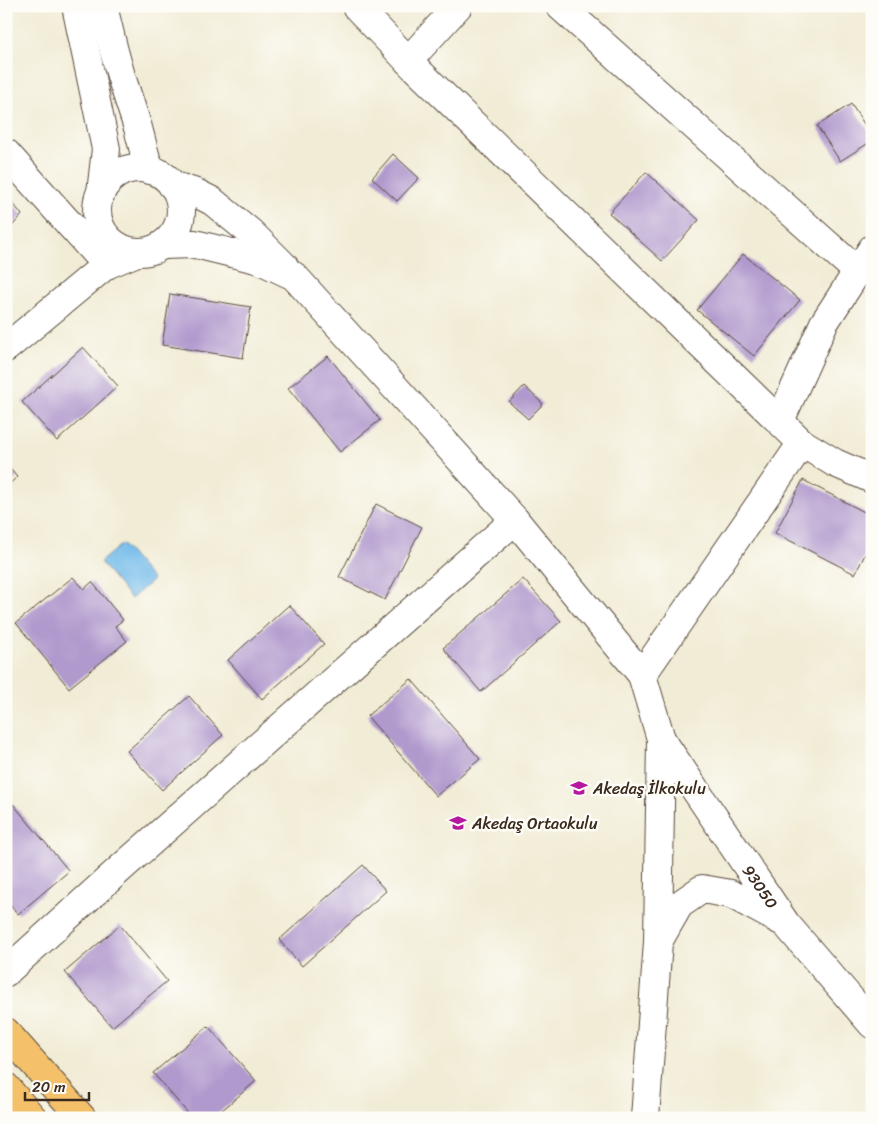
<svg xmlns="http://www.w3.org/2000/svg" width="878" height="1124" viewBox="0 0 878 1124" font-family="Sriracha,sans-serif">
<rect width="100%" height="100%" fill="#fdfcf7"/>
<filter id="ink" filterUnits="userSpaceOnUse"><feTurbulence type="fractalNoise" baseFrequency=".02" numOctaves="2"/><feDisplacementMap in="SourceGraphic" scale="10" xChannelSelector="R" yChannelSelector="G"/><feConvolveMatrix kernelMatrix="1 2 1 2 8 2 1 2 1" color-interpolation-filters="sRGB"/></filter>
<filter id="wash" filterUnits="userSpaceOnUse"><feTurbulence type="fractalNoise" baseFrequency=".0096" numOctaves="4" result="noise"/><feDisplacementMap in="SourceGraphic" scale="20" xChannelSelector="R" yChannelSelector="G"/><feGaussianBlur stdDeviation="1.12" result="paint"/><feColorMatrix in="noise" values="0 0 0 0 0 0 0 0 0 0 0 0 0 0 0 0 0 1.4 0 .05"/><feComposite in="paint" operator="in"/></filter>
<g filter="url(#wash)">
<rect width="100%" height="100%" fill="#f1ecd5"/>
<path fill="#72bbea" stroke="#567284" d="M122,544L153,580L131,599L100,562Z"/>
<g id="blocks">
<path fill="#b099cd" d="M851,104L872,136V141L840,161L817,126Z
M393,154L419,178L397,201L372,178Z
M646,172L699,220L662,261L609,213Z
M6,194L22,215L6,233Z
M743,254L800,300L754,356L697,310Z
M170,294L251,307L243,358L162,345Z
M83,347L118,386L57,441L22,402Z
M328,356L380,420L340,452L288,388Z
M524,386L543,404L528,419L509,402Z
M6,464L17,477L6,487Z
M803,480L872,516V541L855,574L775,533Z
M376,504L422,527L385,600L339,577Z
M73,577L84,589L92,582L123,620L115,626L127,641L69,688L16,623Z
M523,579L561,621L481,692L443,648Z
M289,605L324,644L262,699L228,660Z
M411,679L480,759L436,796L367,716Z
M189,696L223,735L162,790L127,751Z
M13,804L69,871L18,914L6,901V810Z
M363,865L386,891L302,966L279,940Z
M120,925L167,981L112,1027L65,972Z
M208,1026L256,1081L213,1118H192L153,1073Z"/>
</g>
</g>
<g filter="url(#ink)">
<use href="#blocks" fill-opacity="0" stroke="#564739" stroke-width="1"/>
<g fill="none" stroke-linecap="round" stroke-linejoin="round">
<g stroke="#564739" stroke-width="30">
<g id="minor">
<path d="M76,6L106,149L101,193"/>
<path d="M103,6L114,51L121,76L138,128L149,170"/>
<path d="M356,6L414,67L802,443L835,463L872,479"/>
<path d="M560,6L857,271"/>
<path d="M408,61L458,6"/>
<path d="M6,153L106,265"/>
<circle cx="139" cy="210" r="42"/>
<path d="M172,185L196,193L212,201L250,232L284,266"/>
<path d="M162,245L195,244L260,260L294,276L515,520L642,675L661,739L658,942L645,1118"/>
<path d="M6,348L106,265L137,252"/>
<path d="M780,421L824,323L872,249"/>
<path d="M642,675L802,443"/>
<path id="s1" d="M661,739L786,924L872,1024"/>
<path d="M659,940L679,905L702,889L731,894L783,922"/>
<path d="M6,972L120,869L515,520"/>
</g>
</g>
<g stroke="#564739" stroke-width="30">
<path id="major" d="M6,1032L82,1118
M6,1087L33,1118"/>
</g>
<use href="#minor" stroke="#fff" stroke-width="28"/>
<use href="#major" stroke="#f4c16b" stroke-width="28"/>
</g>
</g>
<defs>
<g id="school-bare" transform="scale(1.35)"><path d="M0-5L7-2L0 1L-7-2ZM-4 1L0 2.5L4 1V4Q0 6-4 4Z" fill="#b5179e" stroke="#fdfcf7" stroke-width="2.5" paint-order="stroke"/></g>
</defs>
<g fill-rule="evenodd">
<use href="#school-bare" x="579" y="788"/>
<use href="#school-bare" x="458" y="823"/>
</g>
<g text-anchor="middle" stroke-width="5" stroke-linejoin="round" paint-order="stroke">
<g font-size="16" fill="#3b2a1e" stroke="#fdfcf7" text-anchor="start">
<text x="593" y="794">Akedaş İlkokulu</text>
<text x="472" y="829">Akedaş Ortaokulu</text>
</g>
<g font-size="16" fill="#3b2a1e" stroke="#fdfcf7">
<text dy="6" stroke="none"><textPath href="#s1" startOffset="178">93050</textPath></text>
</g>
</g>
<rect width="878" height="1124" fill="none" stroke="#fdfcf7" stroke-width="25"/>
<path d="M25 1092v8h64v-8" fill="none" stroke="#3b2a1e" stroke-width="2.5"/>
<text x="32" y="1092" font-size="15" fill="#3b2a1e" stroke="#fdfcf7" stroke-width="4" paint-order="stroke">20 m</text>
</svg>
